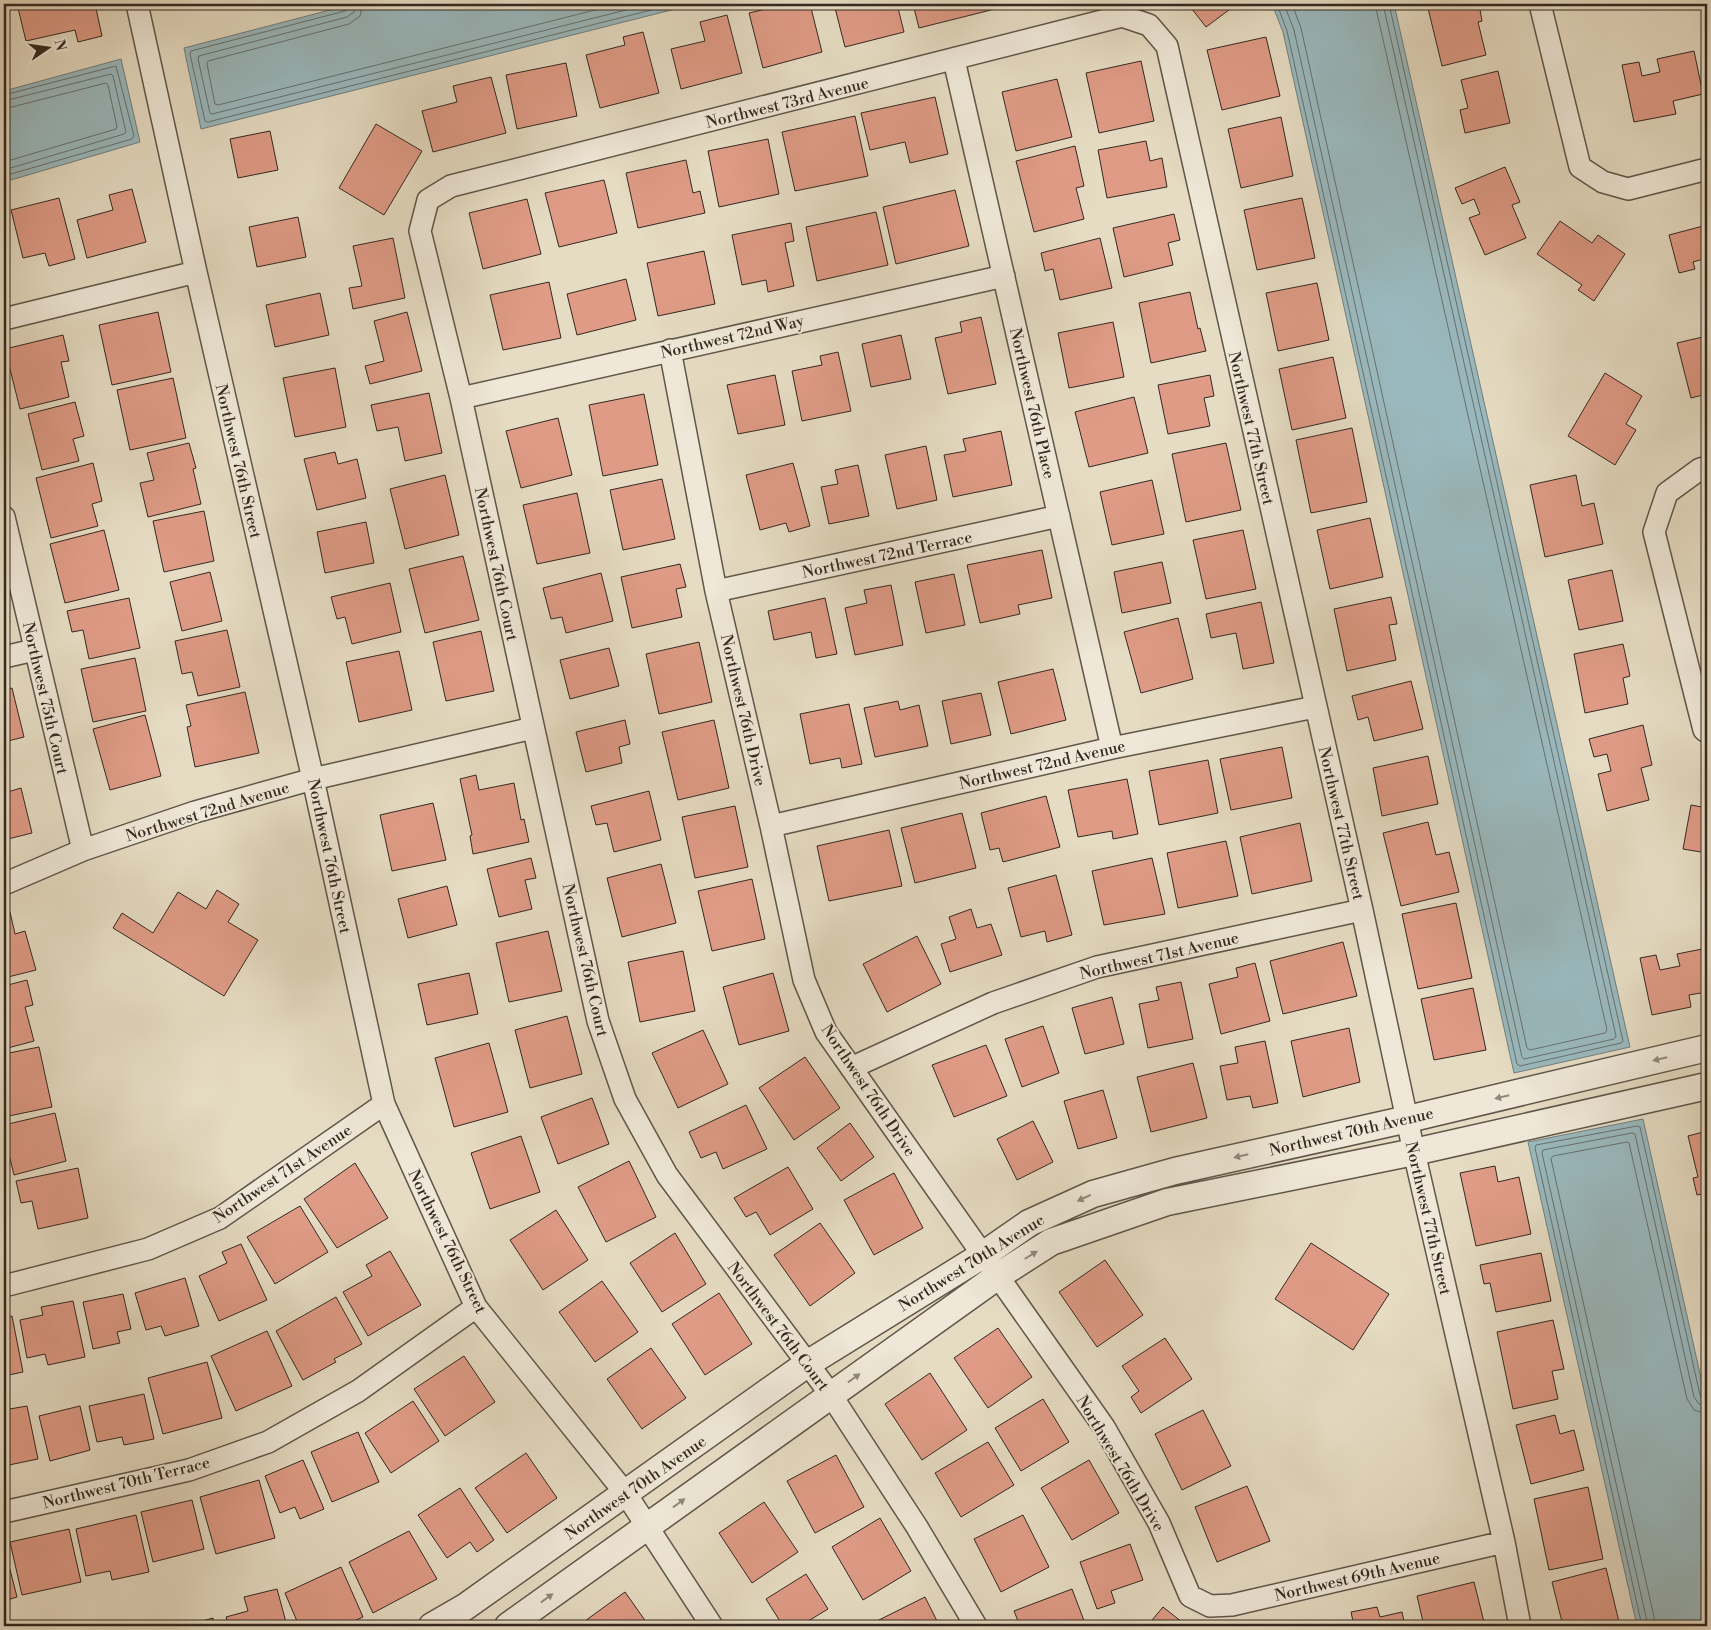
<svg xmlns="http://www.w3.org/2000/svg" width="1711" height="1630" viewBox="0 0 1711 1630" font-family="'Libre Bodoni',serif">
<rect width="100%" height="100%" fill="#e6dcc3"/>
<filter id="stains"><feTurbulence type="fractalNoise" baseFrequency=".004" numOctaves="4"/><feColorMatrix values="0 0 0 0 .2 0 0 0 0 .09 0 0 0 0 .02 0 0 0 .5 -.17"/></filter>
<radialGradient id="worn" r=".72"><stop offset=".6" stop-color="#630" stop-opacity="0"/><stop offset="1" stop-color="#630" stop-opacity=".3"/></radialGradient>
<path fill="#9ab9be" stroke="#717f7f" d="M353,4H695L201,129L184,48Z
M1272,4H1394L1630,1047L1514,1073L1283,32Z
M121,59L140,142L4,182V91Z
M1643,1119L1707,1405V1626H1637L1528,1142Z"/>
<g fill="none" stroke-linecap="round" stroke-linejoin="round">
<path stroke="#677170" stroke-width="1" d="M350,4L349,8L345,11L191,51L190,54L205,121L208,122L675,4
M356,4L354,12L347,17L199,56L198,59L210,113L212,114L650,4
M363,4L360,16L349,24L208,61L207,64L215,104L218,105L619,4
M1277,4L1287,31L1517,1064L1520,1066L1621,1043L1623,1041L1389,4
M1284,4L1294,30L1522,1057L1524,1059L1614,1039L1616,1036L1383,4
M1292,4L1301,28L1527,1048L1530,1050L1605,1033L1607,1030L1375,4
M4,95L116,66L134,136L132,139L4,176
M4,101L111,74L113,76L126,132L124,134L4,170
M4,109L106,83L108,85L117,127L116,129L4,162
M1642,1626L1535,1148L1536,1145L1637,1126L1640,1127L1700,1395L1702,1399L1707,1400
M1648,1626L1542,1153L1543,1150L1632,1133L1635,1134L1694,1397L1699,1404L1707,1406
M1656,1626L1551,1159L1553,1156L1627,1142L1629,1143L1687,1399L1694,1410L1707,1414"/>
</g>
<path fill="#df9b86" stroke="#342921" d="M17,4H95L102,36L78,42L75,30L26,41Z
M787,4H810L822,52L763,68L749,13Z
M834,4H897L904,32L845,47Z
M913,4H990L991,10L919,28Z
M1188,4H1237L1206,27Z
M1427,4H1479L1482,21L1478,22L1486,55L1442,66Z
M727,15L742,73L681,89L671,49L705,41L700,22Z
M4,24L8,44L4,45Z
M643,32L659,93L600,108L586,55L625,45L623,37Z
M1266,37L1280,96L1222,110L1207,50Z
M1694,51L1703,94L1673,101L1676,114L1634,122L1622,65L1639,62L1642,76L1660,72L1657,59Z
M1141,61L1154,121L1099,133L1086,73Z
M566,63L577,116L517,129L506,75Z
M1498,71L1510,123L1465,133L1460,110L1468,108L1461,80Z
M491,77L506,133L433,152L422,111L457,102L453,86Z
M1057,79L1072,137L1016,151L1002,92Z
M935,97L948,154L910,163L905,142L870,150L861,113Z
M855,116L868,176L795,191L782,132Z
M1281,117L1293,176L1241,188L1228,129Z
M376,124L422,151L384,215L339,188Z
M270,131L278,170L238,178L230,139Z
M768,139L779,194L719,207L708,151Z
M1146,141L1150,161L1162,158L1167,187L1107,198L1098,150Z
M1075,146L1084,186L1076,188L1084,219L1034,232L1016,161Z
M686,160L693,193L700,191L705,213L638,228L626,173Z
M1505,167L1520,202L1512,205L1526,238L1485,255L1469,218L1480,214L1474,199L1462,204L1455,188Z
M604,180L617,233L559,247L545,193Z
M132,189L146,242L87,258L77,220L113,210L109,195Z
M955,190L969,246L896,264L883,207Z
M59,198L75,259L49,266L45,253L23,258L11,210Z
M1302,198L1315,258L1257,270L1244,210Z
M527,199L541,254L483,269L469,213Z
M876,212L888,265L817,281L806,227Z
M1174,214L1180,240L1168,243L1173,265L1124,277L1113,228Z
M298,217L306,257L257,267L249,227Z
M1560,221L1592,243L1598,235L1625,254L1594,301L1578,290L1582,285L1537,254Z
M791,223L794,241L785,243L794,286L768,292L766,280L742,285L732,235Z
M1707,225V258L1693,262L1695,269L1679,273L1669,235Z
M393,238L405,298L353,309L349,288L362,286L353,246Z
M1100,238L1112,288L1060,300L1053,269L1045,271L1041,253Z
M704,251L715,304L658,316L647,263Z
M626,279L636,320L577,335L567,294Z
M549,282L561,338L503,350L490,295Z
M1317,283L1329,340L1278,351L1266,293Z
M1190,292L1198,329L1200,328L1206,351L1151,363L1139,303Z
M320,293L329,335L275,347L266,305Z
M158,312L171,372L112,385L99,325Z
M407,312L422,371L370,384L365,366L384,361L374,321Z
M981,317L996,384L948,394L935,338L962,332L960,322Z
M1113,322L1124,377L1069,388L1058,333Z
M63,335L69,361L61,362L69,397L20,409L5,349Z
M901,335L911,379L871,387L862,344Z
M1707,336V394L1691,398L1677,343Z
M838,352L851,411L802,421L792,371L822,365L820,356Z
M1333,357L1346,418L1292,430L1279,369Z
M335,368L346,427L295,437L283,378Z
M1605,373L1642,396L1626,424L1636,430L1615,465L1568,436Z
M775,375L785,425L738,434L727,385Z
M1210,375L1214,396L1204,398L1210,426L1168,434L1158,385Z
M173,378L186,438L130,450L117,390Z
M429,393L442,453L405,461L398,427L377,431L371,405Z
M644,394L658,465L603,476L589,405Z
M1134,397L1148,453L1089,467L1075,412Z
M75,402L84,436L73,439L79,461L42,470L28,414Z
M558,418L572,475L521,488L506,431Z
M1352,428L1367,502L1311,513L1296,440Z
M1001,431L1012,485L953,497L944,455L966,451L963,439Z
M189,443L196,468L193,469L201,504L148,517L140,483L154,480L147,453Z
M1226,443L1241,510L1186,522L1172,454Z
M926,446L937,500L897,509L885,455Z
M335,452L338,464L357,459L366,498L317,510L304,459Z
M93,463L102,501L92,504L98,526L51,538L36,478Z
M793,463L810,526L789,532L786,523L760,530L746,475Z
M858,465L869,516L829,524L821,487L838,484L835,470Z
M445,475L459,535L405,549L390,489Z
M1576,475L1582,506L1594,503L1603,544L1545,557L1530,485Z
M662,479L675,539L623,550L610,490Z
M1152,480L1164,534L1112,545L1100,492Z
M577,493L590,553L537,564L523,505Z
M204,511L214,561L164,572L153,521Z
M1370,518L1383,577L1330,589L1317,530Z
M366,522L374,563L325,573L317,532Z
M104,530L119,590L65,603L50,544Z
M1243,530L1256,589L1206,599L1193,540Z
M1042,550L1052,598L1018,605L1020,614L980,623L967,565Z
M463,556L479,620L425,633L409,569Z
M1162,562L1171,603L1122,613L1114,572Z
M680,564L686,587L676,589L682,617L632,628L621,577Z
M1612,570L1623,621L1579,630L1568,580Z
M210,572L222,621L182,631L170,582Z
M601,573L613,621L566,633L562,617L551,619L543,588Z
M954,574L965,625L926,633L915,582Z
M390,583L401,632L352,644L345,617L337,619L331,597Z
M891,585L903,645L855,655L845,608L867,603L864,590Z
M1391,597L1397,624L1389,625L1396,660L1347,671L1334,609Z
M129,598L140,648L89,659L83,630L72,632L67,611Z
M825,598L837,654L816,658L811,632L774,640L768,611Z
M1261,602L1274,663L1243,669L1236,633L1211,638L1206,614Z
M1178,618L1193,679L1141,693L1124,632Z
M227,630L240,687L198,696L192,672L182,674L175,641Z
M481,631L494,691L446,701L433,642Z
M699,642L712,702L659,714L646,654Z
M1623,644L1630,676L1623,678L1628,704L1585,713L1574,654Z
M609,648L619,686L570,699L560,660Z
M399,651L412,710L359,722L346,662Z
M135,658L146,711L93,722L81,669Z
M1053,669L1066,720L1011,734L998,682Z
M1411,681L1423,729L1374,741L1368,717L1358,720L1352,696Z
M12,688L24,737L4,742V690Z
M245,692L259,753L195,767L187,727L191,726L186,705Z
M981,693L991,735L951,744L942,701Z
M898,701L900,710L919,705L928,746L875,757L864,708Z
M849,704L862,764L842,768L840,758L810,764L800,714Z
M145,715L161,776L110,790L93,729Z
M625,720L630,744L619,747L622,763L586,772L576,732Z
M714,720L729,788L678,800L662,732Z
M1643,725L1652,765L1641,768L1649,800L1607,811L1598,774L1611,771L1607,754L1594,757L1589,739Z
M1282,747L1292,798L1231,810L1220,759Z
M1428,756L1438,804L1382,816L1373,768Z
M1208,760L1218,813L1159,825L1149,771Z
M476,775L479,790L514,783L521,820L524,819L529,842L473,854L470,836L472,835L460,779Z
M1127,779L1138,834L1113,839L1112,831L1078,837L1068,790Z
M21,788L32,833L4,840V793Z
M649,791L661,840L614,852L607,823L596,825L591,806Z
M1046,796L1060,847L1003,862L999,848L990,850L981,813Z
M433,803L446,860L392,871L380,815Z
M1691,805L1707,808V853L1683,849Z
M735,806L748,867L695,878L682,817Z
M962,813L976,868L915,883L901,828Z
M1428,822L1436,855L1449,852L1459,892L1401,906L1383,833Z
M1300,823L1312,881L1252,894L1240,837Z
M889,830L902,886L829,901L817,846Z
M1226,841L1238,896L1178,908L1167,853Z
M531,858L536,878L525,880L532,909L499,917L487,869Z
M1152,858L1165,914L1104,925L1092,871Z
M661,864L676,923L622,937L607,878Z
M1056,875L1072,935L1047,942L1045,931L1021,937L1008,888Z
M752,879L765,939L712,951L698,891Z
M447,886L457,925L408,938L398,899Z
M217,890L239,904L228,922L258,940L224,996L113,928L122,913L153,933L178,892L206,909Z
M1456,903L1472,978L1418,989L1402,914Z
M971,909L977,928L991,924L1002,955L950,972L941,944L956,939L949,917Z
M10,912L15,934L25,931L36,970L4,978V914Z
M548,931L562,991L509,1002L496,943Z
M917,936L941,984L887,1012L863,964Z
M1343,942L1357,996L1283,1014L1270,961Z
M1707,948V992L1689,995L1691,1007L1652,1015L1640,958L1656,955L1660,970L1680,966L1677,954Z
M683,951L695,1011L640,1022L628,962Z
M1255,963L1270,1021L1221,1034L1209,984L1238,977L1236,968Z
M469,973L478,1014L427,1025L418,984Z
M773,973L789,1031L739,1045L723,987Z
M27,980L33,1005L25,1007L34,1041L4,1049V986Z
M1181,982L1193,1039L1148,1048L1139,1004L1159,1000L1156,987Z
M1473,988L1486,1050L1434,1060L1421,999Z
M1112,997L1124,1044L1085,1054L1072,1008Z
M567,1016L582,1074L530,1088L515,1030Z
M1043,1026L1059,1073L1022,1087L1005,1039Z
M1349,1028L1360,1082L1303,1097L1291,1041Z
M703,1030L728,1084L678,1108L652,1053Z
M1265,1041L1278,1103L1253,1108L1250,1096L1227,1100L1220,1066L1238,1063L1235,1047Z
M489,1043L508,1112L454,1127L435,1058Z
M986,1045L1007,1096L954,1117L932,1065Z
M39,1047L52,1107L4,1117V1054Z
M805,1057L840,1108L794,1140L759,1088Z
M1193,1063L1207,1118L1151,1132L1137,1077Z
M1103,1090L1117,1138L1078,1149L1064,1101Z
M592,1098L609,1144L558,1164L541,1117Z
M746,1105L767,1149L723,1169L716,1152L701,1158L689,1132Z
M55,1113L66,1161L14,1175L4,1134V1125Z
M1033,1121L1053,1162L1017,1180L997,1139Z
M850,1123L874,1157L841,1181L817,1148Z
M1707,1131V1193L1697,1195L1693,1178L1698,1177L1688,1136Z
M521,1136L540,1192L490,1209L471,1153Z
M629,1161L656,1217L606,1242L578,1187Z
M355,1163L388,1218L337,1248L304,1199Z
M1495,1166L1498,1182L1519,1177L1531,1234L1476,1246L1460,1173Z
M788,1167L813,1209L770,1235L756,1212L746,1217L734,1198Z
M78,1168L88,1218L38,1229L32,1201L21,1203L16,1181Z
M894,1173L923,1228L874,1255L844,1200Z
M300,1206L328,1252L275,1284L247,1237Z
M556,1210L588,1260L543,1290L510,1240Z
M820,1223L855,1273L810,1306L774,1255Z
M675,1233L706,1284L662,1312L630,1263Z
M1311,1243L1389,1294L1353,1350L1275,1299Z
M241,1244L267,1300L219,1321L199,1276L227,1263L222,1252Z
M390,1251L421,1305L368,1336L343,1292L372,1276L366,1265Z
M1541,1253L1551,1301L1496,1312L1490,1283L1484,1284L1480,1265Z
M1105,1260L1143,1315L1097,1347L1059,1292Z
M185,1278L199,1326L165,1336L161,1326L146,1330L135,1293Z
M602,1281L638,1332L595,1362L559,1312Z
M719,1293L752,1344L705,1375L672,1324Z
M123,1294L131,1329L117,1332L120,1343L93,1349L83,1302Z
M336,1297L362,1344L334,1359L336,1362L303,1380L276,1331Z
M73,1301L85,1357L48,1365L45,1354L27,1358L20,1320L43,1315L41,1307Z
M12,1316L23,1372L4,1376V1318Z
M1553,1320L1564,1369L1552,1371L1558,1399L1513,1409L1497,1332Z
M998,1328L1032,1377L988,1408L954,1358Z
M267,1331L292,1386L236,1411L211,1356Z
M1165,1338L1192,1379L1141,1413L1131,1397L1139,1391L1122,1366Z
M651,1348L686,1398L642,1429L607,1379Z
M464,1356L495,1402L445,1436L414,1389Z
M207,1362L222,1418L163,1434L148,1378Z
M930,1373L967,1430L922,1460L885,1404Z
M144,1394L154,1439L124,1445L122,1437L97,1442L89,1406Z
M1043,1399L1069,1442L1021,1471L995,1428Z
M413,1401L439,1441L391,1473L365,1433Z
M27,1406L38,1459L4,1466V1410Z
M80,1406L90,1450L50,1461L39,1416Z
M1203,1410L1231,1466L1182,1490L1155,1434Z
M1555,1415L1560,1434L1574,1430L1584,1470L1531,1484L1516,1425Z
M358,1432L379,1482L332,1502L311,1452Z
M988,1442L1014,1485L961,1517L935,1473Z
M526,1453L557,1498L507,1533L475,1488Z
M836,1455L864,1507L815,1533L787,1481Z
M303,1460L324,1509L300,1519L295,1507L280,1513L265,1476Z
M1089,1460L1119,1513L1072,1540L1041,1488Z
M259,1480L275,1538L216,1554L200,1497Z
M1247,1486L1270,1541L1217,1562L1195,1507Z
M1588,1487L1603,1559L1549,1570L1534,1499Z
M460,1488L494,1540L477,1552L470,1542L447,1558L418,1515Z
M192,1500L204,1549L153,1562L141,1512Z
M764,1502L798,1552L752,1583L719,1533Z
M136,1515L149,1572L112,1580L110,1571L86,1576L76,1529Z
M1023,1515L1049,1567L1001,1592L974,1539Z
M880,1518L911,1571L863,1600L832,1547Z
M69,1529L81,1582L22,1595L10,1542Z
M409,1531L437,1579L373,1613L349,1562Z
M1130,1544L1143,1580L1111,1591L1115,1603L1097,1609L1080,1562Z
M4,1546L17,1597L4,1601Z
M341,1567L363,1617L343,1626H299L285,1593Z
M1606,1568L1620,1626H1563L1552,1582Z
M806,1574L828,1609L800,1626H783L766,1599Z
M1474,1582L1485,1626H1424L1417,1596Z
M277,1589L287,1626H229L226,1617L248,1611L244,1597Z
M1072,1589L1086,1626H1020L1014,1611Z
M625,1592L649,1626H578Z
M925,1597L937,1621L927,1625L928,1626H872L871,1624Z
M1163,1607L1187,1626H1147Z
M1377,1607L1380,1617L1402,1612L1405,1626H1354L1351,1612Z
M213,1618L215,1626H184Z"/>
<g fill="none" stroke-linecap="round" stroke-linejoin="round">
<g stroke="#60564a" stroke-width="24">
<path id="minor" d="M137,4L196,272L313,779L384,1104L476,1307L626,1494L712,1626
M1540,4L1580,167L1603,182L1628,189L1707,169
M954,60L1112,748
M4,319L196,272
M670,350L716,591L771,826L804,980L826,1032L1104,1427L1159,1523L1190,1596L1210,1606L1232,1605L1504,1542
M461,398L1004,276
M1707,467L1700,469L1667,493L1654,532L1704,730L1707,732
M4,517L83,850
M716,591L1059,516
M4,657L34,650
M771,826L1112,748L1315,707
M4,884L83,850L195,812L313,779L533,728
M851,1068L993,1003L1097,967L1362,910
M4,1286L148,1249L220,1218L384,1104
M4,1512L189,1470L268,1442L358,1391L476,1307
M976,1626L917,1527L831,1395L667,1175L625,1099L598,1021L461,398L420,231L428,200L451,186L1122,16L1149,25L1167,46L1362,910L1414,1152L1504,1542L1520,1626"/>
</g>
<g stroke="#60564a" stroke-width="29">
<path id="tertiary" d="M432,1626L465,1607L807,1364L983,1255L1029,1223L1093,1194L1175,1171L1408,1119L1707,1048
M508,1626L998,1276L1051,1242L1167,1202L1414,1152L1707,1086"/>
</g>
<use href="#minor" stroke="#efe8d8" stroke-width="21"/>
<use href="#tertiary" stroke="#efe8d8" stroke-width="26"/>
</g>
<defs><path id="oneway-solid" d="M-6-.8H1V-3.2L6.5 0L1 3.2V.8H-6Z" transform="scale(1.25)"/></defs>
<g fill="#92887c">
<use href="#oneway-solid" transform="translate(1660 1059) rotate(167)"/>
<use href="#oneway-solid" transform="translate(1502 1097) rotate(167)"/>
<use href="#oneway-solid" transform="translate(1241 1156) rotate(167)"/>
<use href="#oneway-solid" transform="translate(1084 1198) rotate(155)"/>
<use href="#oneway-solid" transform="translate(1031 1255) rotate(-32)"/>
<use href="#oneway-solid" transform="translate(854 1378) rotate(-36)"/>
<use href="#oneway-solid" transform="translate(679 1503) rotate(-36)"/>
<use href="#oneway-solid" transform="translate(547 1598) rotate(-36)"/>
</g>
<g text-anchor="middle" stroke-width="4" stroke-linejoin="round" paint-order="stroke">
<g font-size="16" fill="#342921" stroke="#efe8d8">
<text transform="translate(787 102) rotate(-14)" y="6">Northwest 73rd Avenue</text>
<text transform="translate(732 336) rotate(-13)" y="6">Northwest 72nd Way</text>
<text transform="translate(1033 403) rotate(77)" y="6">Northwest 76th Place</text>
<text transform="translate(1252 428) rotate(77)" y="6">Northwest 77th Street</text>
<text transform="translate(239 461) rotate(77)" y="6">Northwest 76th Street</text>
<text transform="translate(887 554) rotate(-12)" y="6">Northwest 72nd Terrace</text>
<text transform="translate(497 564) rotate(78)" y="6">Northwest 76th Court</text>
<text transform="translate(46 698) rotate(77)" y="6">Northwest 75th Court</text>
<text transform="translate(744 710) rotate(77)" y="6">Northwest 76th Drive</text>
<text transform="translate(1042 764) rotate(-13)" y="6">Northwest 72nd Avenue</text>
<text transform="translate(207 811) rotate(-17)" y="6">Northwest 72nd Avenue</text>
<text transform="translate(1342 823) rotate(77)" y="6">Northwest 77th Street</text>
<text transform="translate(330 856) rotate(78)" y="6">Northwest 76th Street</text>
<text transform="translate(1159 955) rotate(-13)" y="6">Northwest 71st Avenue</text>
<text transform="translate(586 960) rotate(77)" y="6">Northwest 76th Court</text>
<text transform="translate(869 1090) rotate(56)" y="6">Northwest 76th Drive</text>
<text transform="translate(1351 1131) rotate(-13)" y="6">Northwest 70th Avenue</text>
<text transform="translate(282 1173) rotate(-34)" y="6">Northwest 71st Avenue</text>
<text transform="translate(1429 1218) rotate(77)" y="6">Northwest 77th Street</text>
<text transform="translate(448 1241) rotate(64)" y="6">Northwest 76th Street</text>
<text transform="translate(971 1262) rotate(-32)" y="6">Northwest 70th Avenue</text>
<text transform="translate(779 1326) rotate(53)" y="6">Northwest 76th Court</text>
<text transform="translate(1121 1463) rotate(59)" y="6">Northwest 76th Drive</text>
<text transform="translate(126 1482) rotate(-14)" y="6">Northwest 70th Terrace</text>
<text transform="translate(635 1487) rotate(-35)" y="6">Northwest 70th Avenue</text>
<text transform="translate(1357 1576) rotate(-13)" y="6">Northwest 69th Avenue</text>
</g>
</g>
<rect width="1711" height="1630" fill="none" stroke="#e6dcc3" stroke-width="20"/>
<rect x="5" y="5" width="1701" height="1620" fill="none" stroke="#342921" stroke-width="2.5"/>
<rect x="10" y="10" width="1691" height="1610" fill="none" stroke="#342921"/>
<g transform="translate(48 48) rotate(77)" stroke="#efe8d8" stroke-width="4" paint-order="stroke">
<path d="M0-4L9 19L0 12L-9 19Z" fill="#342921"/>
<text y="-8" font-size="14" font-weight="bold" text-anchor="middle" fill="#342921">N</text>
</g>
<rect width="100%" height="100%" filter="url(#stains)"/>
<rect width="100%" height="100%" fill="url(#worn)"/>
</svg>
